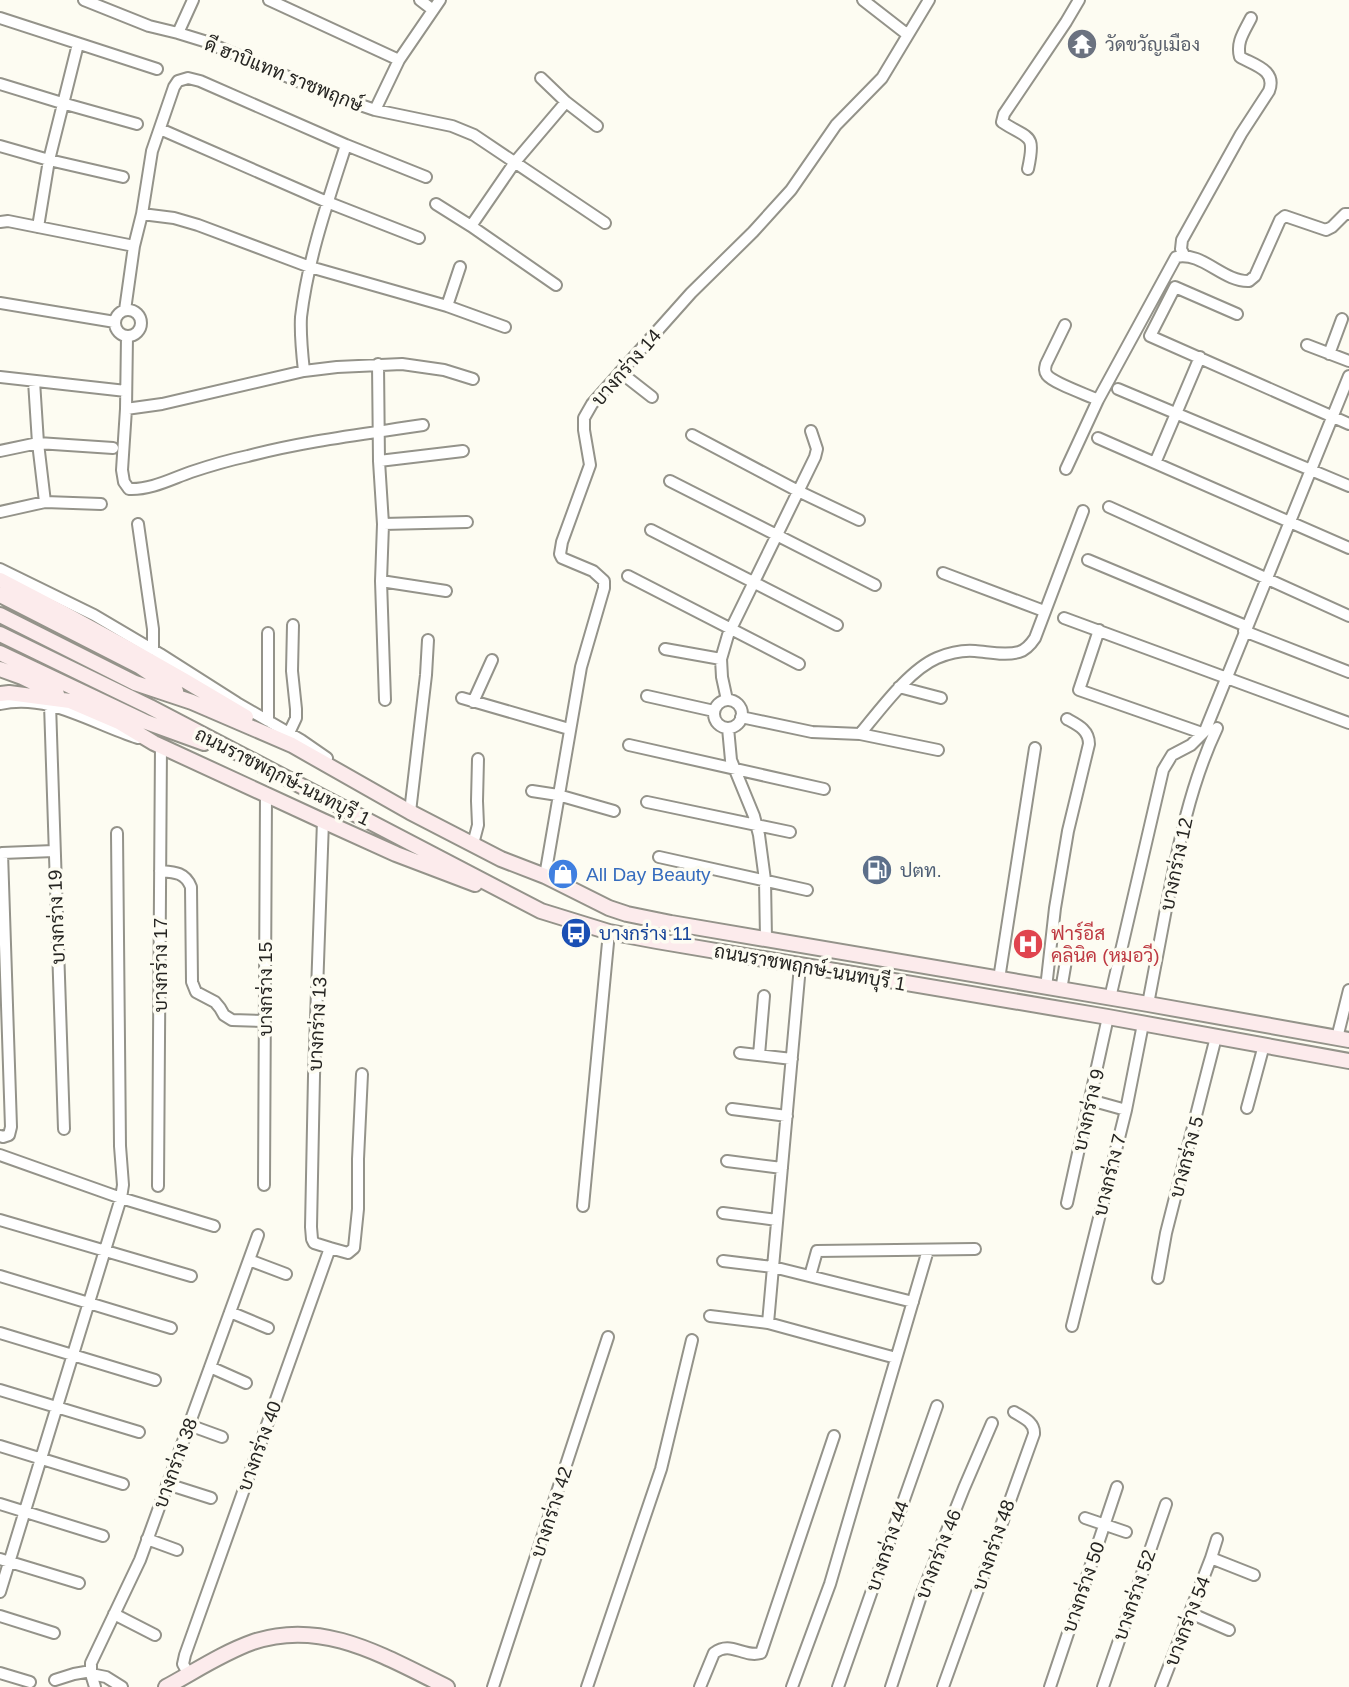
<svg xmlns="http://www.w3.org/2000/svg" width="1349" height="1687" viewBox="0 0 1349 1687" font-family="Helvetica,Sarabun,sans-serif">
<rect width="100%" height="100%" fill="#fdfcf2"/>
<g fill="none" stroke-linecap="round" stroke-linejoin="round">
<g stroke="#94938a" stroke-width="14">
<path id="minor" d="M84,0L149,26L178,33L204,41L328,94L375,110L452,126L474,135L605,223
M269,0L399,60
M420,0L433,10
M863,0L908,35
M0,18L157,69
M178,33L193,0
M541,78L566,102L597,126
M0,84L62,103L137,124
M375,110L399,60L440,0
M160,129L327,202L419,238
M0,146L49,160L123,177
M1028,169C1036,132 1029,140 1002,122L1004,114L1066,22L1079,0
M436,204L471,226L556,285
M142,214L174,218L198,225L310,267L447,306L505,327
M0,222L8,221L38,227L134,246
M471,226L515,162L566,102
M38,227L49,160L78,44
M1184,255L1181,249L1182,240L1241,134L1269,91C1277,70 1254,65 1240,57C1236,42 1244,32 1251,18
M0,303L115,322
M447,306L460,267
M125,310L134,246L142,214L152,151L174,87L178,81L188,78L200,81L346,145L426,177
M115 323a13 13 0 1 1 26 0a13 13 0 1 1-26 0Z
M1237,314L1175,287L1150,336L1349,424
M1065,325L1046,364C1045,368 1044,371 1047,375C1053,383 1088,395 1098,400L1066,469
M127,336L126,409L122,470L124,482L129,489C151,490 171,479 191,472C209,466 229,460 248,456C305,441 365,434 423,425
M1307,345L1349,361
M1329,354L1342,319
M378,364L379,461L383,524L381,581L385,700
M304,371C302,353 300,335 301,317C308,258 328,201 346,145
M620,372L652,397
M0,377L126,391
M34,381L38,443L45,502
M1118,389L1349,486
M1098,400L1176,257C1202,251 1223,282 1249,281L1255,276L1280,220L1285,216L1326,230L1332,227L1345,214H1349
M126,409L162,404L304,371L337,367L402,364L444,370L473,379
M692,435L798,491L859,520
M1098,438L1349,548
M0,451L38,443L113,448
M379,461L463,451
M1155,463L1200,357
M670,481L875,585
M1109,507L1349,616
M0,512L45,502L101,504
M138,524L153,629V650
M383,524L467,522
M651,530L837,625
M1088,560L1246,626
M0,569L94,615L160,654L237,703L301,740L327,758
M943,573L1044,611
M628,576L799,664
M381,581L446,591
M1064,618L1349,723
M1099,630L1079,690L1202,733
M1244,631L1349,672
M268,633V721
M665,649L721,659
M899,687L941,698
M647,696L714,711
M462,698L569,729
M727,700L722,677L721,659L728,635L815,457L817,449L811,431
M714 714a14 14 0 1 1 28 0a14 14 0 1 1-28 0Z
M473,702L492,660
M0,704C49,693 93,724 138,738
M50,704L64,1129
M741,717L812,732L860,734C880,710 909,670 937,658C949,653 963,650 975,651C989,652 1005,656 1019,652C1026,650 1031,644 1035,638L1083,511
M728,728L731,760L754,816L759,835L765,880L766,939
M289,733L296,718V709L292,671L293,625
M860,734L938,750
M629,745L824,789
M532,791L558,795L614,811
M647,802L790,832
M410,812L426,675L428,640
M473,844L478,825L477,801L478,759
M659,857L807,890
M160,871C174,872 185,872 191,887L192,982L196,992L215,1002L220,1008L224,1015L232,1020L265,1021
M545,876L581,667L604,588V581L593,571L562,558L560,554L562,542L590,465L584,430V418L592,404L691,293L753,232L791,190L836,125L882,78L929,0
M999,979L1035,748
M1046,988L1055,908L1068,831L1089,744C1089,730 1078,725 1067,719
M1061,990L1068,949
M1110,998L1163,770L1172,755L1191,745L1205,731L1349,376
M1148,1004C1154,972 1160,941 1166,909C1178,847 1190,785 1217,728
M1337,1038L1349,990
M740,1053L792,1059
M759,1055L764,996
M1090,1100L1126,1110
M1247,1108L1264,1045
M732,1109L787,1116
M0,1136L3,1137L9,1135L11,1127L2,853L54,851
M0,1155L121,1198L214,1226
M727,1161L782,1168
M264,1185L266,794
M158,1186L161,745
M1067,1203L1108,1017
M583,1206L609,932
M723,1213L777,1220
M0,1220L191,1276
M330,1248L348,1253L354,1248L358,1209V1159L362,1074
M249,1260L286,1274
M723,1261L773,1267L913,1302
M0,1276L171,1328
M810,1276L817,1251L975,1249
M1158,1278L1166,1233L1216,1037
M230,1312L268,1328
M710,1316L768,1323L896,1358
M768,1323L800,966
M1072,1326L1126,1110L1143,1024
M0,1333L155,1380
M210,1367L246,1383
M0,1390L139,1432
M189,1425L222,1437
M0,1446L123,1484
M167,1484L211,1498
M0,1504L103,1536
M1085,1518L1126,1532
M147,1539L177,1550
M1211,1558L1217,1539
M0,1559L79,1583
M0,1592L121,1198L123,1185L120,1146L117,833
M1190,1613L1229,1630
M114,1614L155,1635
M0,1616L54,1633
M0,1673L30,1682
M91,1674L106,1677L122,1687
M189,1675L183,1664L185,1655L330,1248L314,1243L312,1239L311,1227L314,1076L323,821
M55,1680L74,1674L91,1671
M95,1687L91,1674V1663L140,1560L258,1235
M493,1687L608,1337
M587,1687L661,1469L692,1340
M700,1687L714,1653C731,1640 743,1658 761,1653L834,1436
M792,1687L830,1584L928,1250
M838,1687L937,1406
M891,1687L921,1596L964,1488L992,1423
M943,1687L1034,1434C1035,1422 1022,1417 1014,1412
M1050,1687L1117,1487
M1103,1687L1166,1504
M1161,1687L1211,1558L1254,1575"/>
</g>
<g stroke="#94938a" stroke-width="18">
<path id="secondary" d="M0,580C84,623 165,668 246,717
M0,595L139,666L176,691
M0,615L135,683L192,702L292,745L410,812L501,859L545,876L609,908L627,914L671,923L1148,1004L1349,1040
M0,634L150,707L541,911L609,932L657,941L1108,1017L1349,1061
M0,653L146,722L204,743
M0,669L22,677L57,694
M0,694L9,693L70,701L119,722L154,743L323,821L396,854L475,884
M166,1687C194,1672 222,1653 253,1642C323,1618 385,1657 447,1687"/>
</g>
<use href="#minor" stroke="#fff" stroke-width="10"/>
<use href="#secondary" stroke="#fcebec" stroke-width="14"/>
</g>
<defs>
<g id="temple-disc" transform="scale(1.575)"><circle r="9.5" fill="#6b7280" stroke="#fdfcf2"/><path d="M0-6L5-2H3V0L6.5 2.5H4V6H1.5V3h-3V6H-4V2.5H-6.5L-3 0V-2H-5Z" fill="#fff"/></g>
<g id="fuel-disc" transform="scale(1.575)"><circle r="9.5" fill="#5c6f8a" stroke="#fdfcf2"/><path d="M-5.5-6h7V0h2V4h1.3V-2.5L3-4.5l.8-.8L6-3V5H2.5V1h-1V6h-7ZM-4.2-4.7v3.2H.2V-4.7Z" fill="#fff"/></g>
<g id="shop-disc" transform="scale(1.575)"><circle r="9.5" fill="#3f7fe0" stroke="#fdfcf2"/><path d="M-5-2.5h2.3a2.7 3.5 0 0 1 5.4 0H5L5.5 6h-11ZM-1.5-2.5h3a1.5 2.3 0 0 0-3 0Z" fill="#fff"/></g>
<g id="bus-disc" transform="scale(1.575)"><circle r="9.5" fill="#1a4fb4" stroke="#fdfcf2"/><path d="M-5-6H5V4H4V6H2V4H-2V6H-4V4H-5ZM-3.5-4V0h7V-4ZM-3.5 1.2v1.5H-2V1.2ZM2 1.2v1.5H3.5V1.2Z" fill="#fff"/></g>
<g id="hospital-disc" transform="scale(1.575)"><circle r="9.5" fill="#e0444e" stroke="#fdfcf2"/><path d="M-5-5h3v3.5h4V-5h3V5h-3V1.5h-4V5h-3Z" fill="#fff"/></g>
</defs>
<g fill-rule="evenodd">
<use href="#temple-disc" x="1082" y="44"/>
<use href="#fuel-disc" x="877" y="870"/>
<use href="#shop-disc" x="563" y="874"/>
<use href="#bus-disc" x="576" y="933"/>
<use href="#hospital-disc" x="1028" y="944"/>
</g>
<g text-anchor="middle" stroke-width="7" stroke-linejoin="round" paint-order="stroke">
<g font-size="19" fill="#5b616d" stroke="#fdfcf2" text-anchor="start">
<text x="1105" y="51">วัดขวัญเมือง</text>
</g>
<g font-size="19" fill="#252421" stroke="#fdfcf2">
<text transform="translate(284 74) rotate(22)" y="7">ดี ฮาบิแทท ราชพฤกษ์</text>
<text transform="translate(626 367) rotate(-49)" y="7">บางกร่าง 14</text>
<text transform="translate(283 776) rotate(27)" y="7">ถนนราชพฤกษ์-นนทบุรี 1</text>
<text transform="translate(1176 864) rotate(-78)" y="7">บางกร่าง 12</text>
<text transform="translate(56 917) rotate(-92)" y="7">บางกร่าง 19</text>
<text transform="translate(160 965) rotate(-90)" y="7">บางกร่าง 17</text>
<text transform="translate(810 967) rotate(10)" y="7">ถนนราชพฤกษ์-นนทบุรี 1</text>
<text transform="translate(265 989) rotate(-90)" y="7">บางกร่าง 15</text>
<text transform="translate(317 1024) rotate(-87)" y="7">บางกร่าง 13</text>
<text transform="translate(1088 1110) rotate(-77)" y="7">บางกร่าง 9</text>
<text transform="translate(1186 1157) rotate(-75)" y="7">บางกร่าง 5</text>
<text transform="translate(1109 1175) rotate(-76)" y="7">บางกร่าง 7</text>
<text transform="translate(259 1446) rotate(-70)" y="7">บางกร่าง 40</text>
<text transform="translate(175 1463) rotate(-70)" y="7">บางกร่าง 38</text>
<text transform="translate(551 1512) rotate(-72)" y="7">บางกร่าง 42</text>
<text transform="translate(993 1545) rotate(-71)" y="7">บางกร่าง 48</text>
<text transform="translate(887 1546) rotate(-71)" y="7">บางกร่าง 44</text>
<text transform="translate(938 1554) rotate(-69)" y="7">บางกร่าง 46</text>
<text transform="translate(1083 1587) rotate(-71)" y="7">บางกร่าง 50</text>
<text transform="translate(1134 1595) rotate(-71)" y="7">บางกร่าง 52</text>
<text transform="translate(1187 1621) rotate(-69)" y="7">บางกร่าง 54</text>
</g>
<g font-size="19" fill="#4e5e75" stroke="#fdfcf2" text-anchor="start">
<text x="900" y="877">ปตท.</text>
</g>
<g font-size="19" fill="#366cbe" stroke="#fdfcf2" text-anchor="start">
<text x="586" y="881">All Day Beauty</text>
</g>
<g font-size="19" fill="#164399" stroke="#fdfcf2" text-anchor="start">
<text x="599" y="940">บางกร่าง 11</text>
</g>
<g font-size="19" fill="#be3a42" stroke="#fdfcf2" text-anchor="start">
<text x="1051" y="940">ฟาร์อีส<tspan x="1051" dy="22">คลินิค (หมอวี)</tspan></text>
</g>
</g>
</svg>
